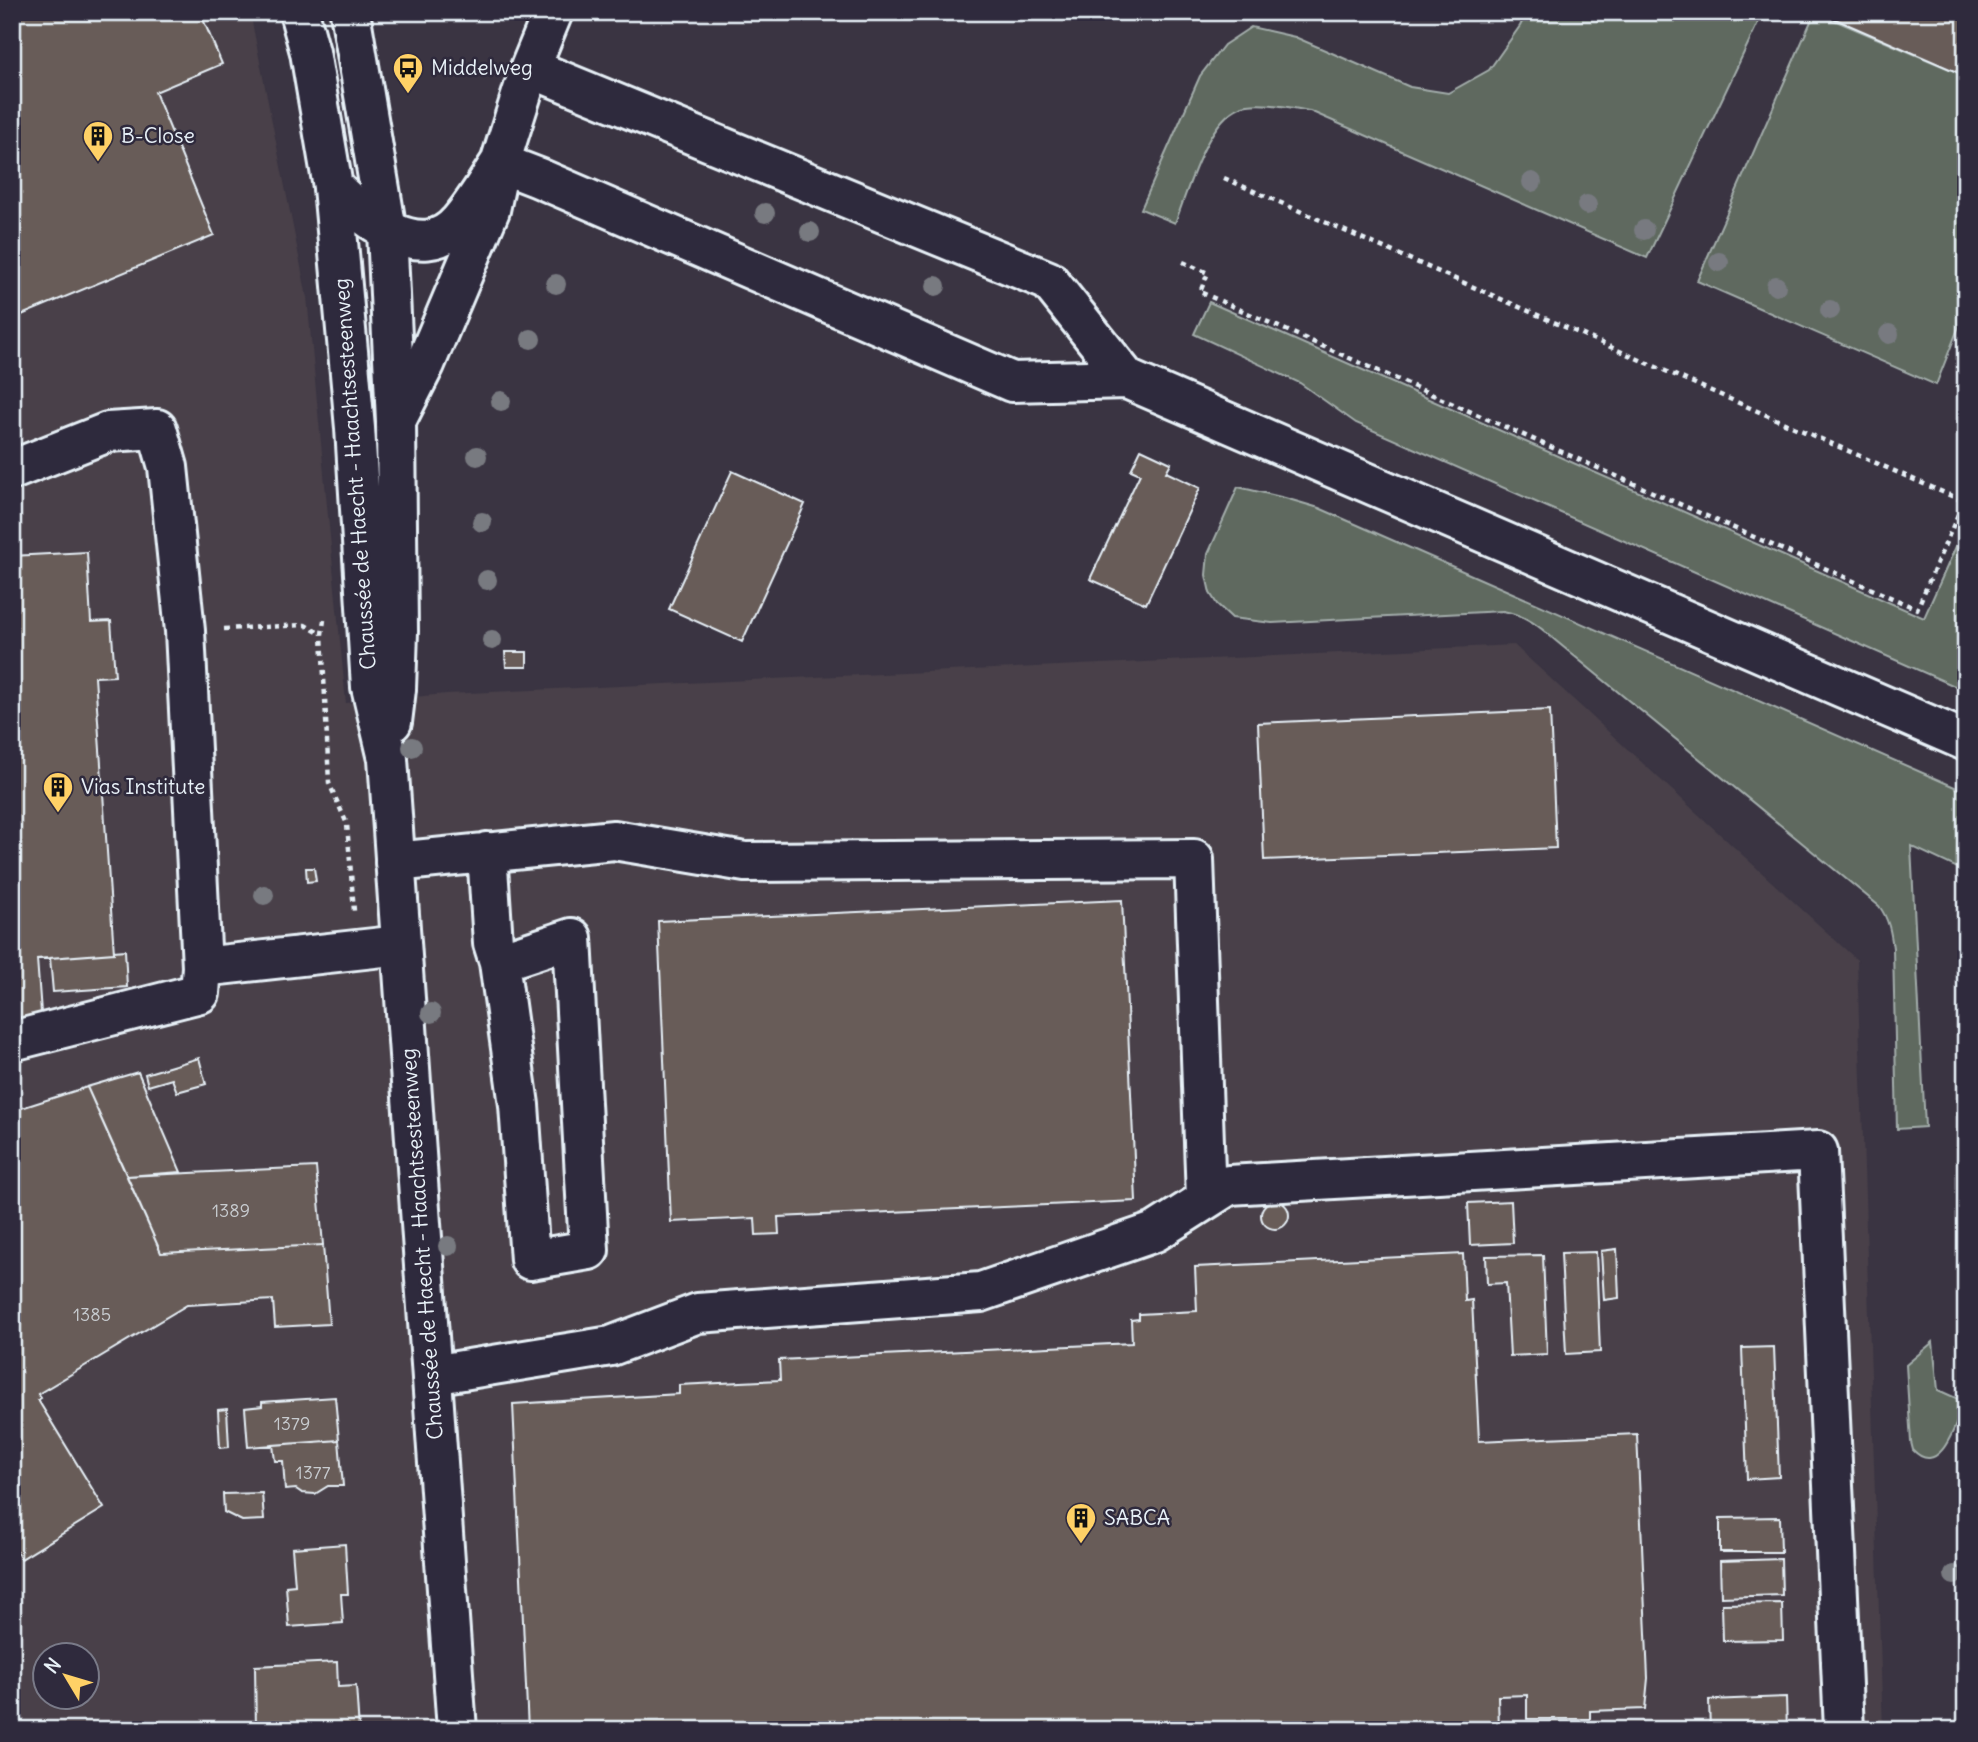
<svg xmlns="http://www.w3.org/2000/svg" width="1978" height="1742" viewBox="0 0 1978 1742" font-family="Delius,sans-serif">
<rect width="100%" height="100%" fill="#3a3442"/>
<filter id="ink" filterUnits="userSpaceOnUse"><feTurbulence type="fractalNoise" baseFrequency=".0143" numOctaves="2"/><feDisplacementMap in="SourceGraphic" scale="14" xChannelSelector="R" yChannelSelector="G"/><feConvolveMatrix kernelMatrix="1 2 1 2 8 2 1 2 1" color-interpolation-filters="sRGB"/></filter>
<g filter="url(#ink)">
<path fill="#484049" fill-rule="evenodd" d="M12,12H250L307,297L346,703L446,694L1514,645L1857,960L1883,1730H12ZM46,1654H88V1696H46Z"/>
<path fill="#5e695e" stroke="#a3adab" stroke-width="2" d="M1527,12H1763L1647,258L1310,111C1293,108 1256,100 1240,107C1206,121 1188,191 1175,223L1141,209L1200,76L1224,45L1251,27L1295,37L1410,87L1448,93L1489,70L1520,26Z
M1815,12L1966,76V308L1936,385L1697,281Z
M1209,302L1924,618L1966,524V691L1356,423L1300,383L1194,334Z
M1238,487L1285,498L1319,508L1966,792V872L1911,846L1925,1127L1897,1129L1893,948C1891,933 1889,919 1879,906L1556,641C1539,626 1526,615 1503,611L1272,623L1232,618L1217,604L1210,593L1206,575L1208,554Z
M1933,1342L1938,1390L1965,1402C1956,1422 1941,1479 1913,1450L1911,1442L1906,1365Z"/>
<path fill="#685c58" stroke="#e8f1f8" stroke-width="2" d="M12,12H200L222,64L155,92L214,235L12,319Z
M1819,12H1966V76Z
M1141,449L1171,463L1166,472L1200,488L1146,604L1090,579L1140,474L1131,470Z
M732,471L805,504L742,642L669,609Z
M87,552L91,622L111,621L115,676L95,677L114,953L37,959L42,1026L12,1028V556Z
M505,652H527V667H506Z
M1550,710L1556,848L1264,860L1258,723Z
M306,868H314L316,881L307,882Z
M1122,900L1136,1201L778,1217L779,1234L756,1235L755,1218L671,1222L658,921Z
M125,950L127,987L53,992L50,958L114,953V951Z
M199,1058L206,1084L177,1092L172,1079L148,1086L145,1074Z
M138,1072L181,1172L127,1176L87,1087Z
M87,1087L161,1253L323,1245L329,1324L275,1327L273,1300L187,1305L38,1394L41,1398L38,1400L104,1508L21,1559L12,1544V1111Z
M316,1167L323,1245L161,1253L127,1176Z
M1511,1201L1513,1243L1470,1245L1468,1203Z
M1261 1215a14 14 0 1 1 28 0a14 14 0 1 1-28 0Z
M1617,1249L1619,1298L1604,1300L1601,1251Z
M1596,1252L1600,1352L1566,1354L1561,1253Z
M1463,1254L1465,1301L1472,1300L1479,1441L1637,1434L1648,1678L1645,1709L1590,1711V1719H1527V1695L1498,1696L1499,1730H528L513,1404L679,1394V1385L780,1380L779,1360L1132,1343L1131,1320L1139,1319V1314L1197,1311L1195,1267Z
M1543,1255L1547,1354L1510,1356L1506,1283L1487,1284L1486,1256Z
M1774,1347L1779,1477L1747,1479L1742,1348Z
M335,1397L339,1440L248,1447L245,1408L262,1406V1402Z
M227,1409L229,1447L220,1448L218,1410Z
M339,1440L343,1486H328L315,1494L302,1493L296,1489L285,1490L283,1461H275L273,1445Z
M262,1493L264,1520L242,1521L224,1512L223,1494Z
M1780,1517L1781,1552H1720V1518Z
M345,1544L348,1594H341L343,1623L289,1627L286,1586L295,1585L292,1548Z
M1781,1559L1782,1595L1721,1597L1720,1561Z
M1782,1603L1783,1640L1723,1641L1722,1604Z
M337,1662L338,1687L356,1686L359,1730H256L255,1666Z
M1786,1697L1787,1730H1710L1709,1700Z"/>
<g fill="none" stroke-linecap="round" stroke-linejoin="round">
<g stroke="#e8f1f8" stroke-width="44">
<path id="minor" d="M530,68L1049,281L1127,379
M333,187C362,216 421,267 459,222C475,204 487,182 500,163L539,178L1012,382L1127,379L1966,741
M396,421L425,364L490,210L500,163L530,68L553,12
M12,470L108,432L157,429L168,467L185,631L202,967L200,993L12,1041
M487,852L493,943L499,962L519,1105L530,1260L589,1250L572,938L499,962
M395,862L614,840L745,862L1194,859L1206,1199
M202,967L401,945
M432,1375L611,1346L698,1313L981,1292L1155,1232L1229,1185L1818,1151L1844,1730"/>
</g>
<g stroke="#e8f1f8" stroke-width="44">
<path id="major" d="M299,12L310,52L333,187L355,428L371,687L388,759L457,1730
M350,12L387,231L396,421L398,631L396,689L392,722"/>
</g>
<path stroke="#e8f1f8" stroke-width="4.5" stroke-dasharray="5 5" stroke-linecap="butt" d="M1224,178L1963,501
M1183,262L1208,273L1200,292L1917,609L1966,496
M324,620L322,634L329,783L347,824L354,911
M224,629L305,625L321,634"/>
<use href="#minor" stroke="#2f2a3d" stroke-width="38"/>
<use href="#major" stroke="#2f2a3d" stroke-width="38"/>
</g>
<g fill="#787a80">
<circle cx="1532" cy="182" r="10"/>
<circle cx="1587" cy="205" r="10"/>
<circle cx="765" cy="213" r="10"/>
<circle cx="1644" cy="230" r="10"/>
<circle cx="810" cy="232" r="10"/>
<circle cx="1719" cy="262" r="10"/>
<circle cx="556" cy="284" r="10"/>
<circle cx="936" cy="286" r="10"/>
<circle cx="1776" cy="286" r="10"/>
<circle cx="1830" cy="310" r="10"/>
<circle cx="1889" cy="334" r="10"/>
<circle cx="531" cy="339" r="10"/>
<circle cx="501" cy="401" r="10"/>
<circle cx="477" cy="456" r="10"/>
<circle cx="482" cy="522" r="10"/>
<circle cx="487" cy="580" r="10"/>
<circle cx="492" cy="640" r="10"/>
<circle cx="412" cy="747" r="10"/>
<circle cx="264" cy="895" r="10"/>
<circle cx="431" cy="1013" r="10"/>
<circle cx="448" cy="1246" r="10"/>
<circle cx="1954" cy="1575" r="10"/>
</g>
</g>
<defs>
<g id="bus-pin" transform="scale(1.575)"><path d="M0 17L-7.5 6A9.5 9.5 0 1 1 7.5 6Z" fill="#ffd166" stroke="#2f2a3d"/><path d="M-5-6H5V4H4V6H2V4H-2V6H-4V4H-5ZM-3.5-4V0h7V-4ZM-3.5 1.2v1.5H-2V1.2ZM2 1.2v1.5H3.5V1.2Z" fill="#111"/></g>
<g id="building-pin" transform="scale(1.575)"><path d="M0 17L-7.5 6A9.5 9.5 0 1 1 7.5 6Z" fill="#ffd166" stroke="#2f2a3d"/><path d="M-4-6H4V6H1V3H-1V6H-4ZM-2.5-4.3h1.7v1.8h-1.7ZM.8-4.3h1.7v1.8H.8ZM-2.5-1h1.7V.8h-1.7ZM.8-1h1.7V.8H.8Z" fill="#111"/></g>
</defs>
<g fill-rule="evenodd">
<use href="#bus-pin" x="408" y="68"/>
<use href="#building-pin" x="98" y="136"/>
<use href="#building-pin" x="58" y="787"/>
<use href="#building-pin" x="1081" y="1518"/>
</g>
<g text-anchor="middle" stroke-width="5" stroke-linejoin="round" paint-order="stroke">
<g font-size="18" fill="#c8ccd0">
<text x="231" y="1217">1389</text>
<text x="92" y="1321">1385</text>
<text x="292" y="1430">1379</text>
<text x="313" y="1479">1377</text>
</g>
<g font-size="21" fill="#e8f1f8" stroke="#2f2a3d" text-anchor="start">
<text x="431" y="75">Middelweg</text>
<text x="121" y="143">B-Close</text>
<text x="81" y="794">Vias Institute</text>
<text x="1104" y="1525">SABCA</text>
</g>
<g font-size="21" fill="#e8f1f8" stroke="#2f2a3d">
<text transform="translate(355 474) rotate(-94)" y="7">Chaussée de Haecht - Haachtsesteenweg</text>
<text transform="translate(422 1244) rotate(-94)" y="7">Chaussée de Haecht - Haachtsesteenweg</text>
</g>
</g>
<rect width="1978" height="1742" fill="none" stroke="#2f2a3d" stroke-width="42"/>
<rect x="21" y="21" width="1936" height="1700" fill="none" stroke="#e8f1f8" stroke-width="2.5" filter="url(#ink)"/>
<g transform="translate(66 1676) rotate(308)"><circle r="33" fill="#2f2a3d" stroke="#797a88" stroke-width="2"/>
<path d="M0-5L12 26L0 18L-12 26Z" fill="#ffd166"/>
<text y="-10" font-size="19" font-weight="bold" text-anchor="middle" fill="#e8f1f8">N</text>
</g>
</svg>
